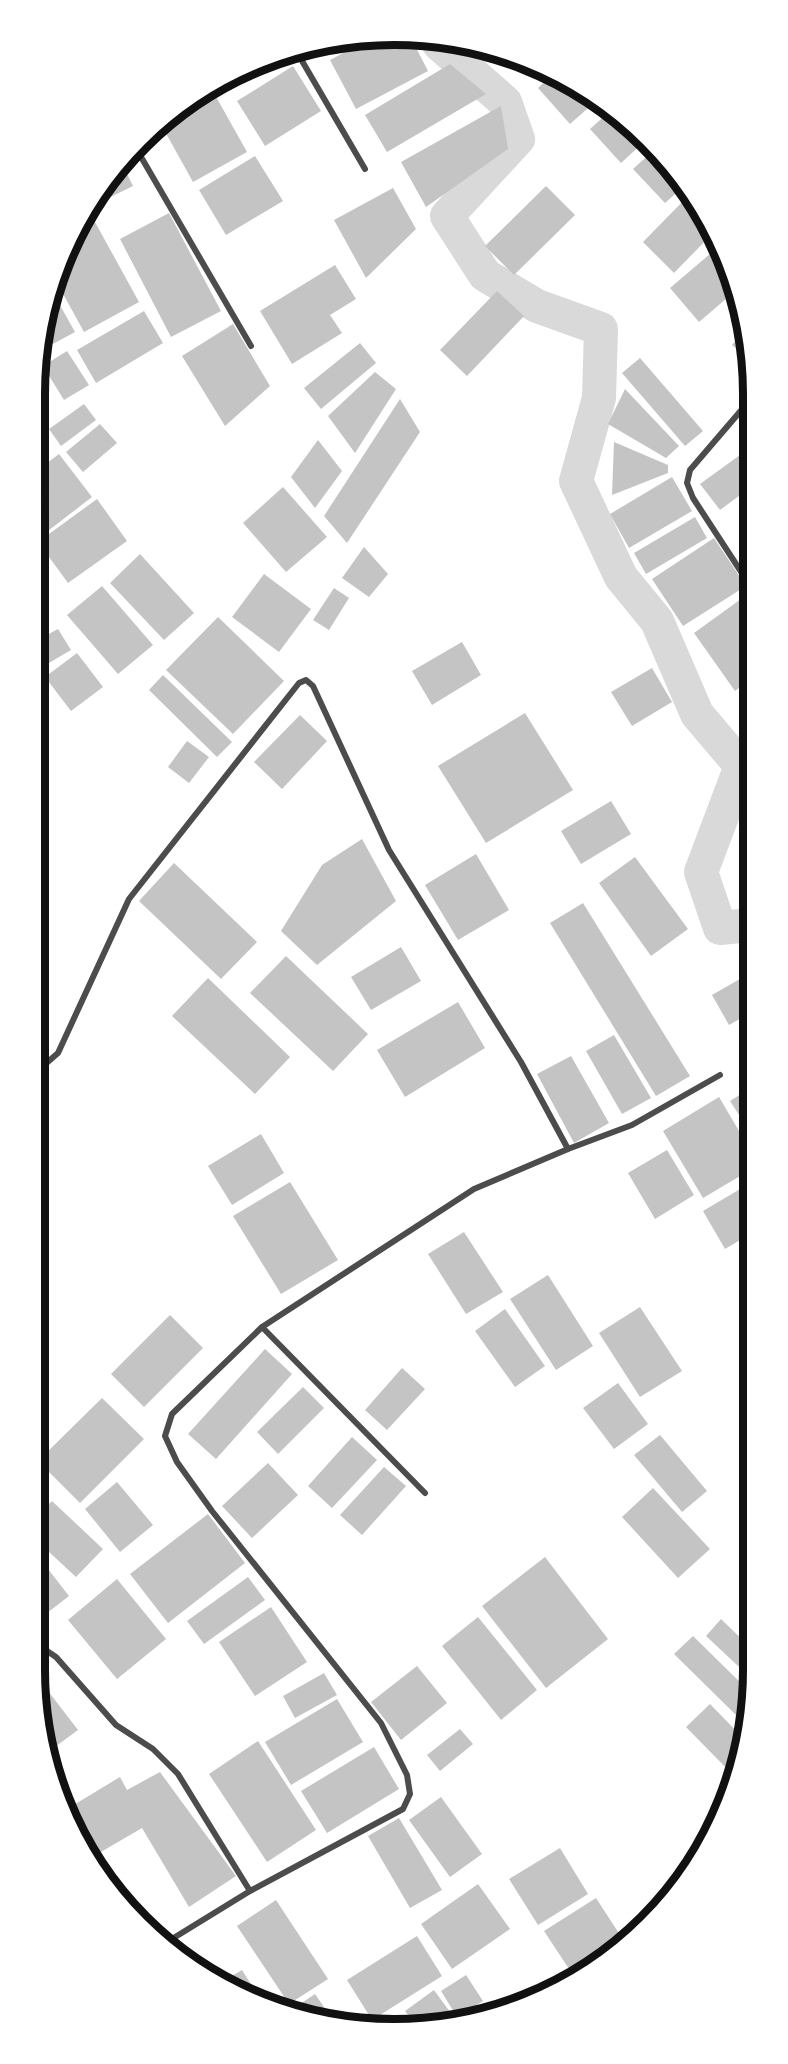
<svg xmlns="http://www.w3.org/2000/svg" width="788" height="2064" viewBox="0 0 788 2064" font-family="Rubik,sans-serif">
<rect width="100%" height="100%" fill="#fff"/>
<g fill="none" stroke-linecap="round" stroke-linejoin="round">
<path stroke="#d9d9d9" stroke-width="34" d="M439,44L505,102L518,139L447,216L485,275L537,306L601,329L599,398L576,481L621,577L657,621L697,714L741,766L701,872L720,928L752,925"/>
</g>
<path fill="#c4c4c4" d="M347,38H352L327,51L324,45Z
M370,39L413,42L428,71L356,109L330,60Z
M450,64L486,94L387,152L365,115Z
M293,66L321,111L265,146L237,101Z
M553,74L574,83L596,101L570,124L538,88Z
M210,86L247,152L193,182L163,128Z
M501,106L508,149L426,207L401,162Z
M609,112L645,141L621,163L590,129Z
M655,149L664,157L684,186L665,203L633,169Z
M255,156L283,201L226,235L199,190Z
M122,164L133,186L94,205L109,175Z
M546,186L575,215L514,275L485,246Z
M393,188L416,229L366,278L334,220Z
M689,195L714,232L674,273L643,242Z
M90,213L139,302L84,332L56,281Z
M169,213L221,311L171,337L120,239Z
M717,248L723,256L734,292L699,322L670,288Z
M335,265L356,299L330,315L342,333L292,364L260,311Z
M52,291L75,332L40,351L47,301Z
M497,291L524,316L467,376L440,350Z
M144,311L163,343L96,383L77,350Z
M233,324L270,386L225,426L182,356Z
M745,329L750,347V360L732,345Z
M360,343L376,363L321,409L304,388Z
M67,351L89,385L64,400L43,366Z
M640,358L703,431L685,446L622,373Z
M375,372L396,389L355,453L328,416Z
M625,389L679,446L666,458L608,424Z
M400,399L420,432L347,543L324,516Z
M84,404L96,420L61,446L49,429Z
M100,424L117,443L83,472L66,452Z
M318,440L342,471L315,508L291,477Z
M614,442L668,465V473L612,495Z
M751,447V487L720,510L700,484Z
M59,454L92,497L44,534L34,522V473Z
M672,477L692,511L629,548L610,514Z
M283,487L327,537L286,572L243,523Z
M97,499L127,541L68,583L38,542Z
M695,517L707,538L646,574L634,553Z
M714,538L746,586L683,626L652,579Z
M364,547L388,574L369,597L342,578Z
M140,554L194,613L164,640L110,583Z
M264,574L311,609L279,652L232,617Z
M34,579L49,599L34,609Z
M102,586L153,645L118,674L67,615Z
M334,588L349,598L329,630L313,620Z
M748,594L751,599V679L735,691L694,633Z
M218,617L284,681L233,734L166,670Z
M58,629L71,650L42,667L34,654V642Z
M462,642L481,675L432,705L412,671Z
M77,653L103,687L71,711L45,677Z
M652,668L672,702L632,726L611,692Z
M163,675L232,742L217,757L149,690Z
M525,713L573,790L486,843L438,766Z
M300,715L327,741L282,789L254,762Z
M187,741L209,757L189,783L168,767Z
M611,801L631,834L581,864L561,831Z
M362,839L396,901L317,965L281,931L322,865Z
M476,854L509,910L458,940L425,885Z
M635,857L688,929L651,956L599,883Z
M174,863L257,942L221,979L139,901Z
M583,903L690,1076L656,1096L550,923Z
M401,947L421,981L371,1010L351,977Z
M286,956L368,1034L333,1071L250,993Z
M752,972V1012L729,1025L712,995Z
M208,978L290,1057L255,1094L172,1016Z
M458,1002L485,1048L405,1097L377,1050Z
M614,1035L651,1098L622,1114L586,1051Z
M571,1056L609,1123L574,1143L537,1074Z
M752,1087V1135L730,1101Z
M719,1097L752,1153V1169L703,1198L663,1131Z
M261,1134L284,1173L232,1205L208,1166Z
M667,1150L694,1195L655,1219L628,1173Z
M290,1182L338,1260L281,1294L233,1216Z
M752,1182V1233L725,1249L703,1211Z
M464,1232L503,1292L466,1314L428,1254Z
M548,1275L593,1346L556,1370L510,1299Z
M640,1307L682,1371L640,1397L599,1333Z
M505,1309L545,1366L515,1387L475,1331Z
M170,1315L203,1348L144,1407L111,1374Z
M265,1349L292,1374L216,1459L188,1434Z
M402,1368L425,1389L387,1430L365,1410Z
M618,1383L648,1424L614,1449L583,1408Z
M303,1387L324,1408L278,1454L257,1432Z
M102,1398L144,1439L80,1503L38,1461Z
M660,1435L707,1491L682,1512L634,1455Z
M352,1437L377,1460L332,1508L308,1486Z
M268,1463L298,1495L252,1538L222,1506Z
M384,1467L406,1486L362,1535L340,1515Z
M117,1482L153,1525L120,1552L85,1509Z
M653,1488L710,1549L678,1578L622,1517Z
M52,1501L103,1549L76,1577L34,1538V1519Z
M208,1514L245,1563L168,1623L130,1574Z
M34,1551L69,1596L34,1623Z
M545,1557L608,1639L546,1688L482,1606Z
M248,1577L265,1600L204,1644L187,1621Z
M117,1579L166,1639L117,1679L68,1620Z
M271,1607L307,1662L255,1696L219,1642Z
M478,1617L537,1690L501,1720L442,1646Z
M721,1619L753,1650L752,1679L706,1636Z
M693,1636L751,1693L749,1707L738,1717L674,1654Z
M417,1666L447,1703L401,1740L371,1702Z
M324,1673L337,1695L295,1718L283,1696Z
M35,1674L78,1730L48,1752L40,1705Z
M337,1699L363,1742L291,1785L265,1742Z
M710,1704L744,1739L741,1763L734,1776L686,1727Z
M460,1729L473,1744L440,1771L427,1755Z
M258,1741L316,1830L267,1862L209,1774Z
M374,1747L399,1789L327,1833L301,1791Z
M160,1772L236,1876L189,1907L142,1828L94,1856L67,1809L120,1777L127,1790Z
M441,1797L482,1854L450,1877L409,1820Z
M399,1818L442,1890L410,1908L368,1836Z
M560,1848L588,1894L538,1925L509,1879Z
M478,1884L510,1929L452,1969L421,1924Z
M596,1898L624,1941L573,1975L544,1931Z
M276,1900L328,1979L289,2004L237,1926Z
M417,1936L442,1976L372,2020L347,1980Z
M242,1970L259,1997L220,1983Z
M466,1975L483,2001L457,2017L441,1991Z
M434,1990L458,2023L415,2024L405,2011Z
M315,1994L335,2023L294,2008Z
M503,1998L507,2005L476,2018V2017Z"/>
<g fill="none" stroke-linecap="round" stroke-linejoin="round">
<path stroke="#4c4c4c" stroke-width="6" d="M298,54L365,169
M137,150L251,346
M750,400L690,470L687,483L693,498L751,587
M34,1074L58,1053L129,899L299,683L306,680L313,686L389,850L521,1062L568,1149
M262,1327L425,1493
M34,1649L41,1647L56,1657L116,1725L153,1749L178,1774L250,1891
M167,1942L250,1891L403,1809L410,1794L407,1775L381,1723L212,1511L177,1462L165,1436L172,1414L262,1327L474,1189L568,1149L632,1125L720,1075"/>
</g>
<path d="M0 0H788V2064H0ZM394 45H394A349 349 0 0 1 743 394V1670A349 349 0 0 1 394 2019H394A349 349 0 0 1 45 1670V394A349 349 0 0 1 394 45Z" fill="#fff" fill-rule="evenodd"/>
<path fill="none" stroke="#111" stroke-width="8" d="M394 45H394A349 349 0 0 1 743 394V1670A349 349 0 0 1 394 2019H394A349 349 0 0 1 45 1670V394A349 349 0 0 1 394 45Z"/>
</svg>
